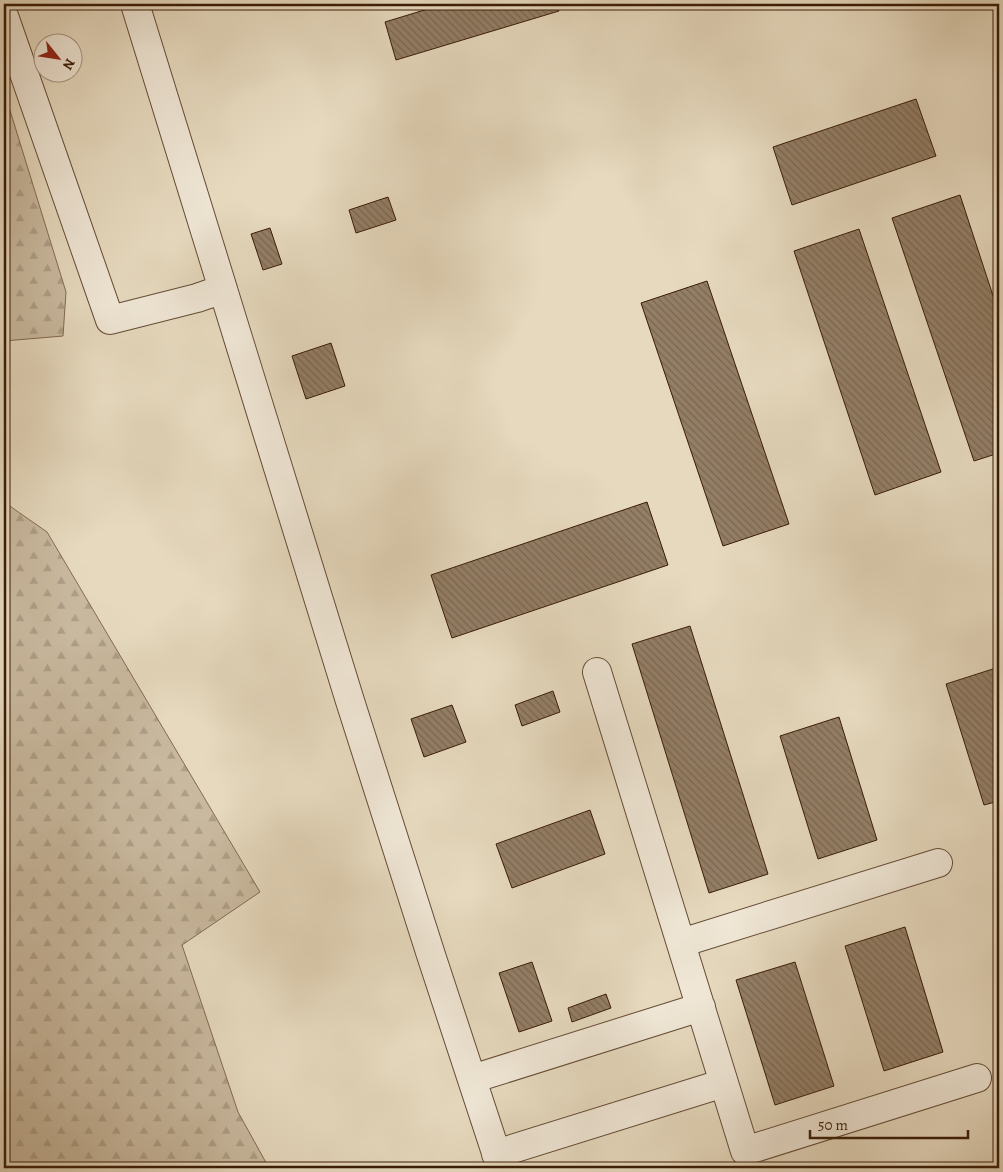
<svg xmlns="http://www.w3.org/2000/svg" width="1003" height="1172" viewBox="0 0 1003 1172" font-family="Alegreya,serif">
<defs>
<pattern id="forest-firs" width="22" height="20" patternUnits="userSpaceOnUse" patternTransform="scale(1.25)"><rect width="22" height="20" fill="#c9b99f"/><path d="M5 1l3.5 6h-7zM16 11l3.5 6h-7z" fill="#ad9e87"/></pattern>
<pattern id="building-back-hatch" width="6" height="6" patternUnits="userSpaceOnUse" patternTransform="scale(1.25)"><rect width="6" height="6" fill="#937e66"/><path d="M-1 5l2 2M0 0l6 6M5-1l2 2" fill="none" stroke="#796652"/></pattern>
</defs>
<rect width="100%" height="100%" fill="#e6d9be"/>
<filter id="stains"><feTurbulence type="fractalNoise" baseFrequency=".004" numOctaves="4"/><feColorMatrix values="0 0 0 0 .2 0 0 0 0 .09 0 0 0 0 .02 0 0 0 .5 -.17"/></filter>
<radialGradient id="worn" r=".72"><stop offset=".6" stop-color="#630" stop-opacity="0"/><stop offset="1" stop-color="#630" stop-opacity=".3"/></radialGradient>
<path fill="url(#forest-firs)" stroke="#826a53" d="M4,91L66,292L63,336L4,341Z
M4,502L47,532L260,892L182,945L238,1112L269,1168H4Z"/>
<path fill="url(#building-back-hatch)" stroke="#3a1c07" d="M444,4H557L559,11L396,60L385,22Z
M916,99L936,156L792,205L773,147Z
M960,195L999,314V453L974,461L892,218Z
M388,197L396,220L356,233L349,210Z
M270,228L282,264L263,270L251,234Z
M859,229L941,472L875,495L794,251Z
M707,281L789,524L723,546L641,303Z
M331,343L345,386L306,399L292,356Z
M647,502L668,565L452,638L431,575Z
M690,626L768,874L709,893L632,644Z
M999,667V801L984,805L946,684Z
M553,691L560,712L522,726L515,705Z
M452,705L466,742L424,757L411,719Z
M839,717L877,840L818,859L780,736Z
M590,810L605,854L512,888L496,844Z
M905,927L943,1052L884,1071L845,946Z
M532,962L552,1021L519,1032L499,973Z
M795,962L834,1086L775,1105L736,980Z
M606,994L611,1008L572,1022L568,1008Z"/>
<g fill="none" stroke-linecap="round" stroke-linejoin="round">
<g stroke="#654b35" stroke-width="30">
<path id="minor" d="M135,4L350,701L431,955L501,1168
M4,16L110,320L197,298L223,289
M597,672L745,1151L977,1078
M681,943L938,863
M472,1079L701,1007
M496,1154L724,1083"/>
</g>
<use href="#minor" stroke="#efe6d5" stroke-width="28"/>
</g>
<rect width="1003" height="1172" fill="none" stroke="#e6d9be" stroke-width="20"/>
<rect x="5" y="5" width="993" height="1162" fill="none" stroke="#3a1c07" stroke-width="2.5"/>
<rect x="10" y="10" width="983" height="1152" fill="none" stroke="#3a1c07"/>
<g transform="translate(58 58) rotate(120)"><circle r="24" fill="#efe6d5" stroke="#a79583"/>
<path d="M0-4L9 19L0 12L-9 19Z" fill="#8f2418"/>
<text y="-8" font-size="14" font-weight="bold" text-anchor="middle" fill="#3a1c07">N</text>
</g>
<path d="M810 1130v8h158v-8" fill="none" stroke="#3a1c07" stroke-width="2.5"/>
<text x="818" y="1130" font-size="15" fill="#3a1c07" stroke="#efe6d5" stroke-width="4" paint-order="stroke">50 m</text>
<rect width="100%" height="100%" filter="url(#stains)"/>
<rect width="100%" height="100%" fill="url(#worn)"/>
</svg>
